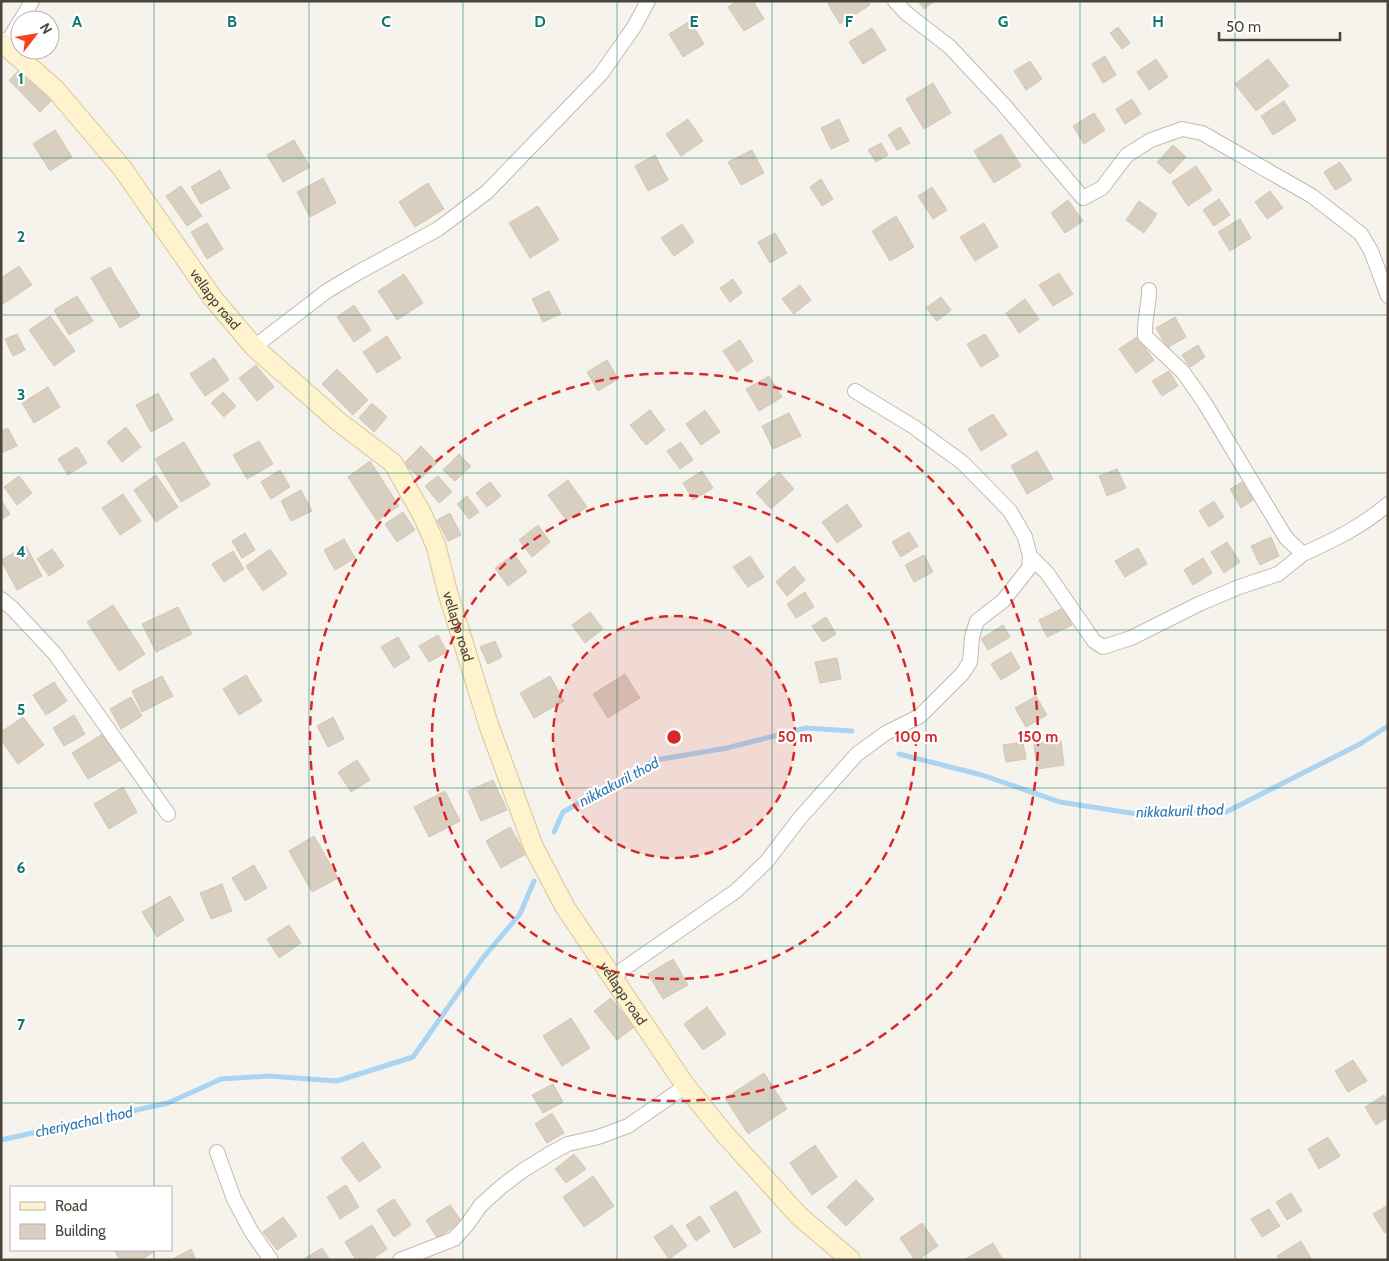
<svg xmlns="http://www.w3.org/2000/svg" width="1389" height="1261" viewBox="0 0 1389 1261" font-family="Cabin,sans-serif">
<rect width="100%" height="100%" fill="#f6f3ec"/>
<g fill="none" stroke-linecap="round" stroke-linejoin="round">
<path stroke="#a9d4f2" stroke-width="5" d="M899,754L982,775L1060,802L1137,814L1226,812L1360,744L1388,726
M554,832L563,812L656,760L727,748L806,728L852,731
M1,1140L168,1103L221,1079L269,1076L337,1081L413,1057L482,959L520,914L534,881"/>
</g>
<path fill="#d8cfc1" stroke="#d3c7b4" d="M737,1H753L764,19L744,31L728,7Z
M832,1H868L870,5L840,24L828,4Z
M918,1H935L924,9Z
M690,21L704,44L683,57L669,34Z
M1118,27L1130,43L1122,49L1110,33Z
M872,28L886,50L863,64L849,42Z
M1105,56L1116,75L1103,83L1092,64Z
M1156,59L1168,77L1149,90L1137,72Z
M1268,59L1289,86L1256,111L1235,84Z
M1030,61L1042,79L1026,90L1014,71Z
M20,69L51,101L40,112L9,80Z
M933,83L951,113L924,129L906,99Z
M1132,99L1141,114L1125,124L1116,109Z
M1284,101L1296,120L1273,135L1261,116Z
M1094,113L1105,130L1084,144L1073,126Z
M688,119L703,141L681,156L666,134Z
M839,119L849,141L831,149L821,128Z
M900,127L910,143L897,150L888,135Z
M55,130L72,157L50,171L33,144Z
M1001,134L1021,166L994,183L974,151Z
M294,140L310,167L283,182L267,155Z
M881,143L888,155L876,162L868,150Z
M1173,145L1186,157L1170,174L1157,162Z
M752,150L764,173L741,185L728,162Z
M655,155L668,180L648,191L635,166Z
M1340,162L1352,180L1335,190L1324,172Z
M1196,166L1212,190L1188,206L1172,182Z
M220,170L230,188L201,204L191,187Z
M323,178L336,203L310,217L297,192Z
M821,179L833,199L822,206L810,187Z
M428,183L444,209L415,227L399,202Z
M181,186L202,216L187,226L166,196Z
M932,187L947,210L933,219L918,196Z
M1270,191L1283,208L1267,219L1255,202Z
M1219,199L1230,215L1214,226L1203,210Z
M1068,200L1083,221L1065,233L1051,213Z
M1139,201L1157,214L1144,233L1126,220Z
M538,206L559,240L530,258L509,223Z
M896,216L914,247L890,261L872,231Z
M1240,219L1251,238L1230,251L1218,232Z
M207,223L223,249L207,259L191,232Z
M984,223L998,247L975,261L960,237Z
M682,224L694,242L674,256L661,238Z
M775,233L787,253L770,263L758,242Z
M19,266L32,285L1,305V278Z
M110,267L140,316L120,328L91,278Z
M1059,273L1073,294L1053,306L1039,285Z
M404,274L423,303L397,320L378,291Z
M733,279L742,293L730,302L720,288Z
M800,285L811,300L794,314L782,299Z
M549,291L561,314L543,322L532,299Z
M77,296L93,321L69,335L54,310Z
M941,297L951,310L937,321L926,308Z
M1025,299L1039,319L1019,333L1006,313Z
M354,305L371,330L354,342L337,317Z
M50,316L75,351L54,366L29,330Z
M1175,317L1186,337L1167,348L1156,328Z
M17,334L25,350L13,356L5,339Z
M985,334L999,356L981,367L967,344Z
M387,336L401,358L377,373L363,352Z
M1137,337L1154,360L1136,373L1119,349Z
M740,340L753,361L737,372L723,351Z
M1198,345L1205,357L1190,367L1182,355Z
M214,358L229,380L205,396L190,374Z
M607,360L618,379L598,391L587,372Z
M256,365L274,387L257,401L239,378Z
M337,369L368,400L353,415L322,384Z
M1169,371L1178,386L1162,396L1152,381Z
M769,376L782,397L759,411L746,389Z
M48,387L60,407L34,423L22,403Z
M223,392L236,406L224,417L211,403Z
M158,393L173,420L151,432L136,405Z
M372,403L387,417L374,432L359,418Z
M650,410L665,430L646,445L630,425Z
M705,410L720,432L701,445L686,424Z
M789,413L801,436L773,449L762,426Z
M993,414L1007,435L981,451L968,429Z
M126,427L141,447L122,462L107,442Z
M8,428L17,446L1,453V431Z
M259,441L273,464L247,479L233,455Z
M184,442L210,485L181,502L155,459Z
M681,442L693,460L680,469L667,451Z
M421,446L437,463L420,479L404,463Z
M77,447L87,463L68,475L58,459Z
M1037,451L1053,479L1027,494L1011,466Z
M459,454L471,466L455,481L443,470Z
M370,461L399,506L377,521L348,477Z
M1117,469L1126,488L1107,496L1099,476Z
M280,470L290,487L271,499L261,482Z
M702,471L713,488L693,500L683,483Z
M779,472L794,489L771,509L756,493Z
M156,475L178,507L156,522L134,490Z
M19,476L32,493L17,505L4,487Z
M438,476L452,492L439,503L425,486Z
M568,480L587,507L567,521L548,495Z
M490,482L501,496L487,507L476,493Z
M1242,482L1253,500L1241,508L1230,489Z
M301,490L312,511L291,521L281,501Z
M123,494L141,521L120,535L102,508Z
M467,496L479,512L469,519L457,504Z
M1,500L10,514L1,520Z
M1214,501L1224,517L1209,527L1199,511Z
M847,504L862,526L837,543L822,522Z
M403,512L415,530L397,542L385,524Z
M450,513L461,535L448,541L437,520Z
M538,525L550,542L532,557L519,540Z
M909,532L918,546L901,557L892,542Z
M245,533L255,550L242,558L232,541Z
M1271,537L1279,556L1260,565L1251,546Z
M344,539L355,558L335,570L324,550Z
M1227,542L1240,562L1224,573L1211,552Z
M26,546L42,576L17,590L1,560Z
M1138,548L1147,564L1125,577L1115,561Z
M52,549L64,566L49,576L37,559Z
M270,549L287,574L263,591L246,566Z
M233,551L244,569L224,582L212,564Z
M514,554L527,572L508,586L495,568Z
M924,555L933,572L914,582L905,565Z
M750,556L764,577L748,587L733,567Z
M1203,558L1212,573L1193,585L1184,570Z
M794,566L805,580L787,596L776,582Z
M805,592L814,607L796,618L787,604Z
M113,605L145,654L119,671L87,622Z
M178,607L192,634L156,652L142,624Z
M1063,608L1072,625L1047,637L1039,620Z
M590,612L603,629L585,643L572,625Z
M826,617L836,634L823,642L812,626Z
M1003,625L1010,637L988,650L981,639Z
M438,635L447,652L429,662L419,646Z
M398,637L410,658L394,668L381,647Z
M495,641L502,657L488,664L480,647Z
M1011,652L1020,668L1001,680L991,664Z
M837,658L841,679L820,683L815,662Z
M625,674L640,698L608,718L593,694Z
M246,675L262,701L239,715L223,689Z
M162,676L173,696L142,712L132,691Z
M550,676L564,701L534,718L520,693Z
M54,682L67,701L46,715L33,695Z
M1036,696L1047,715L1026,727L1015,708Z
M131,697L142,716L121,729L110,709Z
M74,715L85,734L64,746L53,728Z
M23,717L44,745L18,764L1,740V732Z
M333,717L344,739L328,747L317,726Z
M104,733L121,760L88,779L72,753Z
M1061,741L1064,765L1037,769L1034,744Z
M1023,742L1026,759L1006,762L1003,745Z
M357,760L370,780L351,792L338,772Z
M493,780L507,810L481,821L468,791Z
M123,787L137,812L109,829L94,804Z
M445,791L460,821L429,837L414,807Z
M510,827L526,854L501,868L486,841Z
M314,836L338,878L312,892L289,851Z
M254,865L267,888L245,901L232,878Z
M222,884L232,911L211,919L200,893Z
M170,896L184,920L157,937L142,912Z
M289,925L301,943L279,958L267,939Z
M673,959L688,985L663,999L648,974Z
M611,998L634,1027L617,1040L594,1011Z
M707,1007L726,1034L703,1050L684,1024Z
M571,1018L590,1048L562,1066L543,1036Z
M1353,1060L1367,1081L1348,1092L1335,1071Z
M764,1073L787,1109L748,1134L725,1098Z
M553,1084L563,1102L543,1113L532,1095Z
M1384,1095L1388,1101V1117L1376,1125L1365,1107Z
M552,1113L564,1133L547,1143L535,1124Z
M1328,1137L1340,1156L1319,1169L1308,1149Z
M363,1142L381,1167L359,1182L341,1158Z
M815,1145L837,1177L812,1195L790,1163Z
M574,1154L586,1169L566,1183L555,1169Z
M593,1176L614,1206L584,1227L563,1197Z
M856,1180L874,1199L846,1226L827,1207Z
M346,1185L359,1207L340,1219L327,1197Z
M736,1191L761,1232L734,1248L710,1207Z
M1291,1193L1302,1211L1287,1220L1276,1202Z
M394,1199L411,1225L394,1237L377,1210Z
M450,1205L462,1222L437,1238L426,1220Z
M1388,1205V1231L1385,1233L1373,1214Z
M1269,1209L1280,1226L1262,1237L1251,1219Z
M700,1216L710,1231L696,1241L686,1225Z
M283,1217L297,1236L277,1250L263,1232Z
M922,1223L938,1246L918,1260H915L900,1238Z
M372,1225L387,1249L371,1260H356L345,1242Z
M672,1225L687,1246L669,1259L654,1237Z
M1301,1241L1312,1260H1279L1277,1256Z
M993,1243L1003,1260H964Z
M322,1248L330,1260H302Z
M191,1249L196,1260H171Z
M114,1250H156L142,1260H120Z"/>
<g fill="none" stroke-linecap="round" stroke-linejoin="round">
<g stroke="#c2bbae" stroke-width="16">
<path id="minor" d="M895,1L906,13L950,47L1004,105L1083,198L1102,188L1127,155L1151,140L1182,129L1202,133L1312,196L1361,234L1371,251L1388,296
M21,20L32,1
M5,46L20,21
M1149,290C1149,306 1144,320 1145,336L1183,372L1204,402L1286,538L1303,554C1332,541 1363,526 1388,504
M254,347L327,291L359,272L438,229L487,192L601,74L634,27L648,1
M1030,556L1047,573L1094,641L1103,647L1131,638L1199,604L1239,587L1278,574L1303,554
M1,599L13,609L55,654L168,814
M612,977L736,891L767,861L800,818L857,754L886,733L920,716L962,674L970,662L972,637L977,621L1003,601L1029,568L1030,556L1025,537L1010,511L963,463L914,427L855,391
M217,1152L234,1199L251,1231L271,1260
M400,1260L454,1239L466,1226L481,1205L501,1187L522,1171L551,1153L568,1144L598,1137L628,1126L680,1090L685,1085"/>
</g>
<g stroke="#d6c79b" stroke-width="21">
<g id="secondary">
<path id="s1" d="M1,42L55,89L122,168L212,297L254,347L339,422L393,463L422,514L436,546L447,590L489,726L534,848L565,907L685,1085L722,1131L799,1216L851,1260"/>
</g>
</g>
<use href="#minor" stroke="#fff" stroke-width="14"/>
<use href="#secondary" stroke="#fff3cd" stroke-width="19"/>
</g>
<path fill="none" stroke="#0f766e" stroke-width="1" stroke-opacity="0.55" d="M154,1V1187M309,1V1260M463,1V1260M617,1V1260M772,1V1260M926,1V1260M1080,1V1260M1235,1V1260M1,158H1388M1,315H1388M1,473H1388M1,630H1388M1,788H1388M1,946H1388M1,1103H1388M154,1250V1260"/>
<circle cx="674" cy="737" r="121" fill="#d62828" fill-opacity=".12"/>
<g fill="none" stroke="#d62828" stroke-width="2.5" stroke-dasharray="9 6">
<circle cx="674" cy="737" r="121"/>
<circle cx="674" cy="737" r="242"/>
<circle cx="674" cy="737" r="364"/>
</g>
<g text-anchor="middle" stroke-width="4.5" stroke-linejoin="round" paint-order="stroke">
<g font-size="14" fill="#4b4439" stroke="#fff">
<text dy="5" stroke="none"><textPath href="#s1" startOffset="336">vellapp road</textPath></text>
<text dy="5" stroke="none"><textPath href="#s1" startOffset="756">vellapp road</textPath></text>
<text dy="5" stroke="none"><textPath href="#s1" startOffset="1161">vellapp road</textPath></text>
</g>
<g font-size="15" font-style="italic" fill="#2e7ab2" stroke="#fff">
<text transform="translate(619 782) rotate(-28)" y="5">nikkakuril thod</text>
<text transform="translate(1180 811) rotate(-2)" y="5">nikkakuril thod</text>
<text transform="translate(84 1122) rotate(-12)" y="5">cheriyachal thod</text>
</g>
</g>
<g font-size="16" text-anchor="middle" font-weight="bold" fill="#0f766e" stroke="#fff" stroke-width="4.5" stroke-linejoin="round" paint-order="stroke">
<text x="77" y="27">A</text>
<text x="232" y="27">B</text>
<text x="386" y="27">C</text>
<text x="540" y="27">D</text>
<text x="694" y="27">E</text>
<text x="849" y="27">F</text>
<text x="1003" y="27">G</text>
<text x="1158" y="27">H</text>
<text x="21" y="84">1</text>
<text x="21" y="242">2</text>
<text x="21" y="400">3</text>
<text x="21" y="557">4</text>
<text x="21" y="715">5</text>
<text x="21" y="873">6</text>
<text x="21" y="1030">7</text>
</g>
<circle cx="674" cy="737" r="8" fill="#d62828" stroke="#fff" stroke-width="2.5"/>
<g font-size="15" text-anchor="middle" font-weight="bold" fill="#d62828" stroke="#fff" stroke-width="4.5" stroke-linejoin="round" paint-order="stroke">
<text x="795" y="742">50 m</text>
<text x="916" y="742">100 m</text>
<text x="1038" y="742">150 m</text>
</g>
<rect width="1389" height="1261" fill="none" stroke="#4b4439" stroke-width="5"/>
<rect x="10" y="1186" width="162" height="65" fill="#ffffff" stroke="#b7b4b0"/>
<rect x="20" y="1202" width="25" height="8" fill="#fff3cd" stroke="#b7b4b0"/>
<text x="55" y="1211" font-size="15" fill="#4b4439">Road</text>
<rect x="20" y="1224" width="25" height="15" fill="#d8cfc1" stroke="#b7b4b0"/>
<text x="55" y="1236" font-size="15" fill="#4b4439">Building</text>
<g transform="translate(35 35) rotate(59)"><circle r="24" fill="#ffffff" stroke="#b7b4b0"/>
<path d="M0-4L9 19L0 12L-9 19Z" fill="#fc3f1d"/>
<text y="-8" font-size="14" font-weight="bold" text-anchor="middle" fill="#4b4439">N</text>
</g>
<path d="M1219 32v8h121v-8" fill="none" stroke="#4b4439" stroke-width="2.5"/>
<text x="1226" y="32" font-size="15" fill="#4b4439" stroke="#ffffff" stroke-width="4" paint-order="stroke">50 m</text>
</svg>
